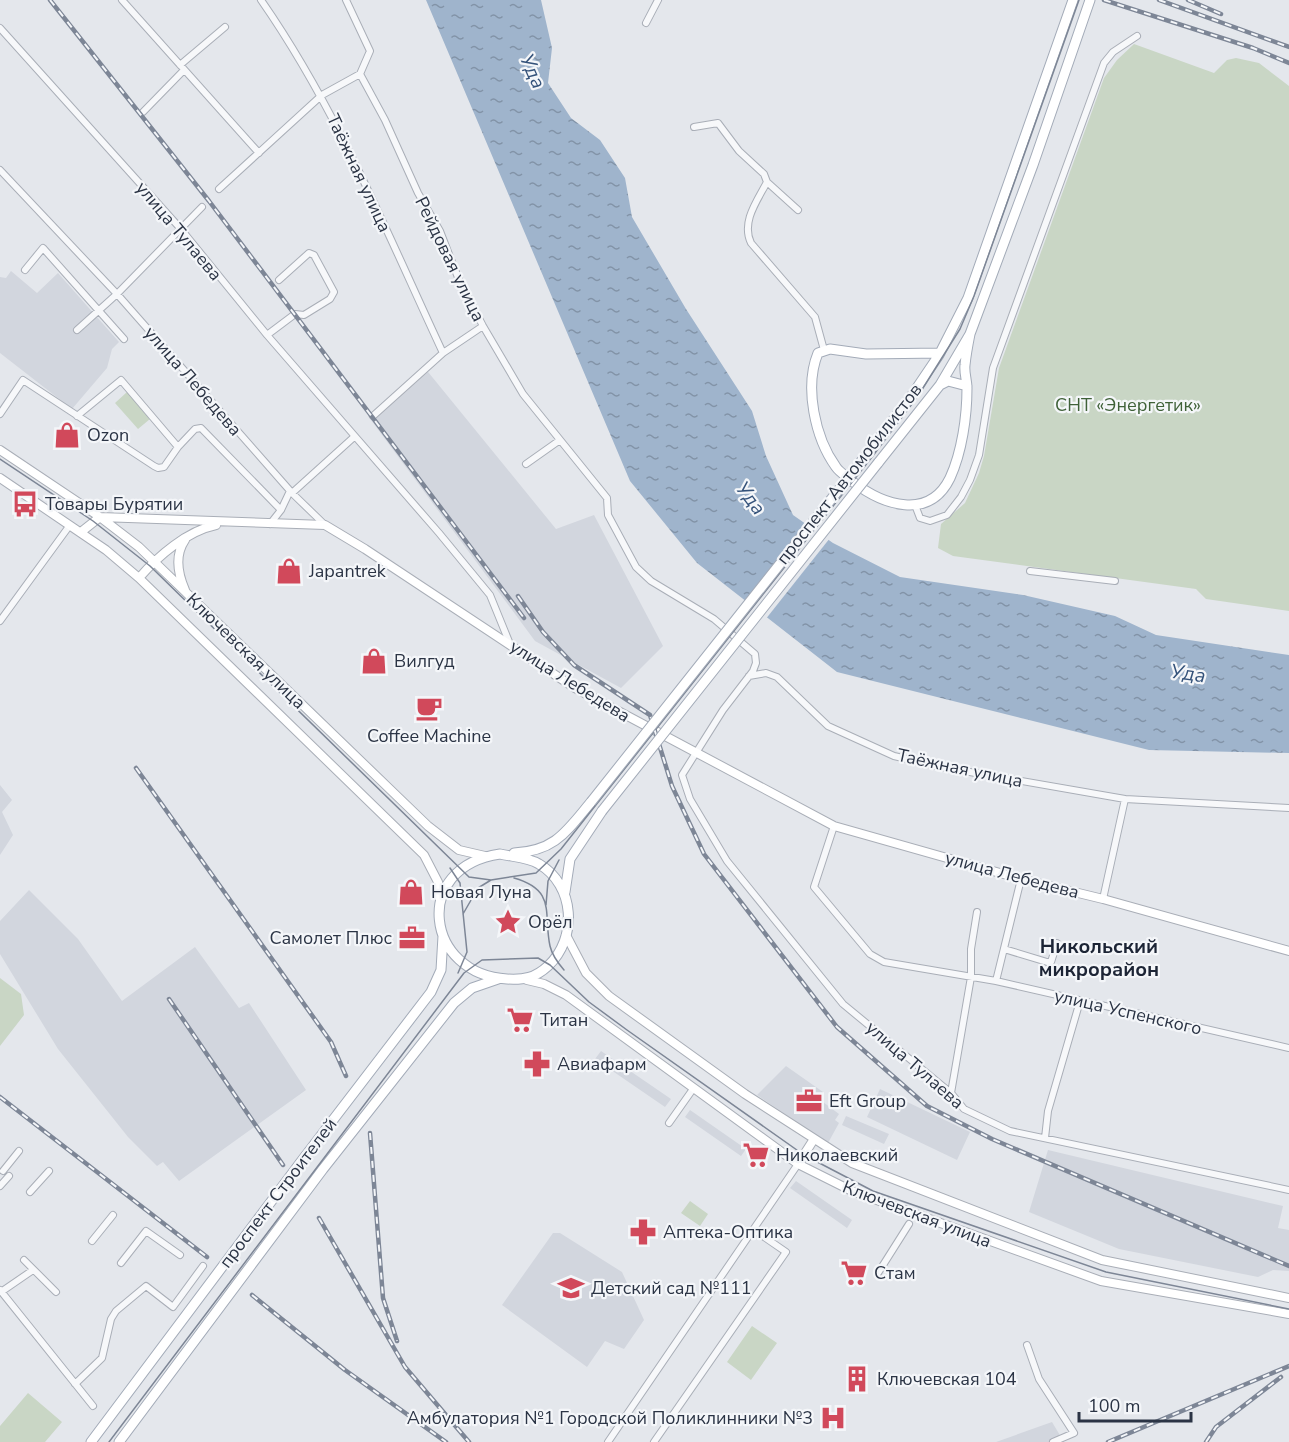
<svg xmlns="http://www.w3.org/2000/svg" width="1289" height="1442" viewBox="0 0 1289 1442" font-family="'Nunito Sans',sans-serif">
<defs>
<pattern id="water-ripples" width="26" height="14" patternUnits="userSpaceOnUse" patternTransform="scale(1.5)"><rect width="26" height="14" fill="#9fb4cc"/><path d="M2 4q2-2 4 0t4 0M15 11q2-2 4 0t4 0" fill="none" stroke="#8293a7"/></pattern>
</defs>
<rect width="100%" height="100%" fill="#e4e7ec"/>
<path fill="#d2d6de" d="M11,271L37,293L58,273L119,342L112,349L107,368L72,409L0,353V277L6,278Z
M424,367L556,529L594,515L663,646L621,688L535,641L368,416Z
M0,785L12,800L2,812L13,835L0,855Z
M29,890L78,939L122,1001L195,947L239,1008L249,1003L306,1090L179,1181L163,1162L157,1166L128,1137L58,1049L0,954V921Z
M601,1051L671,1099L665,1107L595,1059Z
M786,1066L823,1092L819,1099L839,1114L835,1120L839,1123L828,1143L757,1095Z
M880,1089L970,1132L957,1160L867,1117Z
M690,1110L746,1149L741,1156L685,1117Z
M846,1116L889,1134L884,1144L842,1125Z
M1048,1150L1283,1206L1278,1228L1289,1230V1271L1273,1270L1258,1277L1119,1249L1029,1212Z
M796,1181L852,1220L847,1228L790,1188Z
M553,1233H560L622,1272L644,1320L624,1349L605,1341L587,1367L502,1305Z
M1052,1422L1064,1442H996Z"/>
<path fill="#c9d6c5" d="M1134,44L1214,73L1227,60L1236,58L1259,63L1289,86V611L1206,599L1196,589L953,556L938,548L941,524L965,503L979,473L984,456L999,368L1104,78L1117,60Z
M127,392L150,419L138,429L115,403Z
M0,978L21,994L24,1015L0,1046Z
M690,1201L708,1214L700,1226L681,1213Z
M752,1326L777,1343L751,1380L727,1362Z
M28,1393L62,1422L45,1442H0V1426Z"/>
<path fill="url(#water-ripples)" d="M426,0H541L552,48L548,83L571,118L600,140L625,178L632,217L686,309L752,411L766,456L793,515L833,543L900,577L1023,595L1115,616L1156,635L1289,655V753L1149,750L837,672L697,563L630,481Z"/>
<path fill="#e4e7ec" d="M807,521L830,538L765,620L743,603Z"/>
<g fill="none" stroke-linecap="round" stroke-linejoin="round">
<g stroke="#a9aeb7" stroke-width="8">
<path id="street" d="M122,0L259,153
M261,0C337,109 387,233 443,353
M346,0L370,51L360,74
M646,23L658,0
M0,28L180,228L267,335L439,533L490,595L510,644
M180,65L225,27
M360,74L385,120L418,193L440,231L459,280L483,326L523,394L607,498L608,515L636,567L651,581L714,619L755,654L756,663L753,671L723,710L682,775L690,799L727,861L843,1004L951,1093L964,1109L1010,1131L1289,1190
M143,112L184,70
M694,127L718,123L739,151L764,174L767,182C757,201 741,222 751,243L815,317L824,350
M0,170L117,294L292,493L325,525
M767,182L798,210
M219,189L322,95L360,74
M25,270L43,248L124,339
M77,330L117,294L202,207
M267,335L295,314L304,315L330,299L334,292L314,255L309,253L279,280
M0,414L23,380L154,466L158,468L164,467L178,447L121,380L77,416
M373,416L443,353L483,326
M178,447L195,429L201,428L281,510
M526,464L560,440
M292,493L354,437
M915,505L920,518L930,521L947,515L961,497L970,480L979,455L993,368L1104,63L1113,52L1137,36
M270,524L281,510L290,491
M1030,571L1115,581
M0,621L70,525
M749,676L766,673L777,677L828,726L894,756L941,767L1125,799L1103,899
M1125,799L1289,808
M834,826L814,887L870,954L884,962L996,981L1289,1048
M1004,949L1047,962H1051L1057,943
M996,981L1021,879
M951,1093L971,977V949L977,912
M669,1123L693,1089
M1045,1138L1048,1111L1080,1001
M3,1171L19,1151
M0,1186L9,1176
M30,1192L49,1171
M92,1241L113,1215
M24,1260L56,1292
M121,1263L146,1231L180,1255
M878,1273L909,1224
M0,1290L93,1406
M1,1292L33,1270
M1027,1345L1039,1379L1074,1433L1053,1442
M75,1384L102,1358L111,1319L116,1311L146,1286L173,1307L203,1266
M608,1442L798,1164
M654,1442L786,1252L754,1230"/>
</g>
<g stroke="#a9aeb7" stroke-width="10">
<path id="secondary" d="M0,450L100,517L139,547L428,826L459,850L485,856
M0,478L106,550L139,578L424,855L438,882L440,900
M81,532L100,517L325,525L365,549L575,688L834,826L1021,879L1103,899L1289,951
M139,578C158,556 187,531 216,525
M185,590C178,574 174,556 185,540
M566,935L586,973L609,996L745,1094L852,1163L1102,1260L1289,1298
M527,980L544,984L566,995L798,1164L852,1191L1101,1281L1289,1314
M798,1164L814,1139"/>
</g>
<g stroke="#a3abb8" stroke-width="11">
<path id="primary" d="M940,353L866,354L830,349L818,353C804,387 815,438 836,467C840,473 848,477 853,482C883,505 929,521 950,478C962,452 967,416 967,388C967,380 964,373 965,365C966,355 968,344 970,334
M940,385L948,381L967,386
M867,454L912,395L939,355L968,298L1073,0
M878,463L940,385L970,334L1033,165L1090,0
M514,853C555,851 566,832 591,802
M500,854C513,857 528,857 539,864C575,885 578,938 548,966C535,978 524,980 507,979C426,975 410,867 500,854Z
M565,892L570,859L602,811
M91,1442L300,1163L431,992L441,970L443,936
M119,1442L323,1169L454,1003L472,988L498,979"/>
</g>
<use href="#street" stroke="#f7f8fa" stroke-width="6"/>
<use href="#secondary" stroke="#fff" stroke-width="8"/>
<use href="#primary" stroke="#fff" stroke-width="9"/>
<path stroke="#7d8696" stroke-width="1.5" d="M0,459L93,521L150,566L469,877L491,880L536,873L561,849L872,457L918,396L960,329L974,296L1079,0
M450,868L460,883L467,952L458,973
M514,878C557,890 543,914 550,946C552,955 558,963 564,970
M546,905L548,881L559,860
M463,914L478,888L491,880
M109,1442L464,973L482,960L538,958L550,965L589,1002L627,1030L804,1155L873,1191L1106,1272L1289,1309"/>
<g stroke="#7d8696" stroke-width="4.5">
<path id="rail" d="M50,0L209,201L524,618
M1104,0L1253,48L1289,63
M1159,0L1289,47
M1188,0L1221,14
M518,596L543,632L574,665L650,715L672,786L704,854L837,1027L927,1106L992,1139L1289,1266
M136,768L331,1042L346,1076
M169,999L283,1165
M0,1097L207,1257
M370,1133L383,1298L397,1341
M319,1218L405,1367L469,1442
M252,1295L345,1370L446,1442
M1108,1442L1289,1366
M1206,1442L1216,1427L1281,1377"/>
</g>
<use href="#rail" stroke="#f4f6f9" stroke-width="2" stroke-dasharray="7" stroke-linecap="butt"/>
<g stroke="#a3abb8" stroke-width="11" stroke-linecap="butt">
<path id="primary-bridge" d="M591,802L867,454
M602,811L878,463"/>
</g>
<use href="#primary-bridge" stroke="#fff" stroke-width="9"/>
</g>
<defs>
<g id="shop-bare" transform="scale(2.07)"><path d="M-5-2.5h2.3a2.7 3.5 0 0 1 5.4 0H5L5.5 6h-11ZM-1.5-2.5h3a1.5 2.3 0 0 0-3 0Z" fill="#d1495b" stroke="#f4f6f9" stroke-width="2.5" paint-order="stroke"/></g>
<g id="bus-bare" transform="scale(2.07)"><path d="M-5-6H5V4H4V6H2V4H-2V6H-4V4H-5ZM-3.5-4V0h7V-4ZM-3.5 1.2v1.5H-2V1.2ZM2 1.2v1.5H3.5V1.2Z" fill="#d1495b" stroke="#f4f6f9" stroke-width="2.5" paint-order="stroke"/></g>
<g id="cafe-bare" transform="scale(2.07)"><path d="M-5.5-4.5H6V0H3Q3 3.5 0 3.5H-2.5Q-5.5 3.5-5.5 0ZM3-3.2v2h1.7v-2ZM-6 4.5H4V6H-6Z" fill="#d1495b" stroke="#f4f6f9" stroke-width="2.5" paint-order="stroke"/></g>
<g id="sight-bare" transform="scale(2.07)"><path d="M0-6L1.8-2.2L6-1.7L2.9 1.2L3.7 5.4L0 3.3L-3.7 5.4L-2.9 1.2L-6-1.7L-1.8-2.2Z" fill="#d1495b" stroke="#f4f6f9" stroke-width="2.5" paint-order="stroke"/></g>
<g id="office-bare" transform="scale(2.07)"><path d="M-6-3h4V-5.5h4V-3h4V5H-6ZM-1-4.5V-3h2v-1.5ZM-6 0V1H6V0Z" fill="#d1495b" stroke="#f4f6f9" stroke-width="2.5" paint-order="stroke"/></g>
<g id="supermarket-bare" transform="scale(2.07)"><path d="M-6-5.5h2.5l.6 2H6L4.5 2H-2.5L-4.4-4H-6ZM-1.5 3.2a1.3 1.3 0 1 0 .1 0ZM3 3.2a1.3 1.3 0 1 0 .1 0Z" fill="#d1495b" stroke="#f4f6f9" stroke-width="2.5" paint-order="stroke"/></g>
<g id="pharmacy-bare" transform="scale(2.07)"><path d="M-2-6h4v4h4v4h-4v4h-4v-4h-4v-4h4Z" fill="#d1495b" stroke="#f4f6f9" stroke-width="2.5" paint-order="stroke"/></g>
<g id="school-bare" transform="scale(2.07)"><path d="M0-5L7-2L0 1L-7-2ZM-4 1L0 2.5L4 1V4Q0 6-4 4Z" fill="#d1495b" stroke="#f4f6f9" stroke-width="2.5" paint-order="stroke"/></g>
<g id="building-bare" transform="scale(2.07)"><path d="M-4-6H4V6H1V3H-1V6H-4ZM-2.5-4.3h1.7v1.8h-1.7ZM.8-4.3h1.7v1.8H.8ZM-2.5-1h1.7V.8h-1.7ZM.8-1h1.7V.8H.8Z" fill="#d1495b" stroke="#f4f6f9" stroke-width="2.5" paint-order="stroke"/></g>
<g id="hospital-bare" transform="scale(2.07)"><path d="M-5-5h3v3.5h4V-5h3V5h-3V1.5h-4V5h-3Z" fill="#d1495b" stroke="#f4f6f9" stroke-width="2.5" paint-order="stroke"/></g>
</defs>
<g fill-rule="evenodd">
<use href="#shop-bare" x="67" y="435"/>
<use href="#bus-bare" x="25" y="504"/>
<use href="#shop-bare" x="289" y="571"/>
<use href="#shop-bare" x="374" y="661"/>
<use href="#cafe-bare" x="429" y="708"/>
<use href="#shop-bare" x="411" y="892"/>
<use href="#sight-bare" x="508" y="922"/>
<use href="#office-bare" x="412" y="938"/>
<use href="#supermarket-bare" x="520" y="1020"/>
<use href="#pharmacy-bare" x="537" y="1064"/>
<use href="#office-bare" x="809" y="1101"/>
<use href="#supermarket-bare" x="756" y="1155"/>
<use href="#pharmacy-bare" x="643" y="1232"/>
<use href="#supermarket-bare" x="854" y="1273"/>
<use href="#school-bare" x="571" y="1288"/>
<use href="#building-bare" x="857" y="1379"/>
<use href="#hospital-bare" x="833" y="1418"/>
</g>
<g text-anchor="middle" stroke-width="4.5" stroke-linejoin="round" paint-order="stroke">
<g font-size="18" fill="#2b3445" stroke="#f4f6f9">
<text transform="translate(359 173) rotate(65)" y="6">Таёжная улица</text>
<text transform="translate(179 231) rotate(50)" y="6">улица Тулаева</text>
<text transform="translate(450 259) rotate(64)" y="6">Рейдовая улица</text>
<text transform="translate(193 381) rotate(49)" y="6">улица Лебедева</text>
<text transform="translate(849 474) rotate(-52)" y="6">проспект Автомобилистов</text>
<text transform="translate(246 651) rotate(44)" y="6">Ключевская улица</text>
<text transform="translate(570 681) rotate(32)" y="6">улица Лебедева</text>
<text transform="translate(960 768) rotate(12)" y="6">Таёжная улица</text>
<text transform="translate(1012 875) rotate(15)" y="6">улица Лебедева</text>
<text transform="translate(1128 1012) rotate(13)" y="6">улица Успенского</text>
<text transform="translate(915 1065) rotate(41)" y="6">улица Тулаева</text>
<text transform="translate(278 1193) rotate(-53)" y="6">проспект Строителей</text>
<text transform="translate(917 1214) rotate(21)" y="6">Ключевская улица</text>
</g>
<g font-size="18" fill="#3f6138" stroke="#f4f6f9">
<text x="1128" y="411">СНТ «Энергетик»</text>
</g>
<g font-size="18" fill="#2b3445" stroke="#f4f6f9" text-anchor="start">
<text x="87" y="441">Ozon</text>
<text x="45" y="510">Товары Бурятии</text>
<text x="309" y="577">Japantrek</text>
<text x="394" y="667">Вилгуд</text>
<text x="429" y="742" text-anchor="middle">Coffee Machine</text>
<text x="431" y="898">Новая Луна</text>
<text x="528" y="928">Орёл</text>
<text x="392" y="944" text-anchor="end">Самолет Плюс</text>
<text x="540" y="1026">Титан</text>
<text x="557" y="1070">Авиафарм</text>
<text x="829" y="1107">Eft Group</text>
<text x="776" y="1161">Николаевский</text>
<text x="663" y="1238">Аптека-Оптика</text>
<text x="874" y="1279">Стам</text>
<text x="591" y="1294">Детский сад №111</text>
<text x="877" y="1385">Ключевская 104</text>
<text x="813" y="1424" text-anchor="end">Амбулатория №1 Городской Поликлинники №3</text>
</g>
<g font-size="20" font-style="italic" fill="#34527a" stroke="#f4f6f9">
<text transform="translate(533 71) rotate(66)" y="7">Уда</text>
<text transform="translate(751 498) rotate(53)" y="7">Уда</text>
<text transform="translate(1188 673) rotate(8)" y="7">Уда</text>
</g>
<g font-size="20" font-weight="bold" fill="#1d2536" stroke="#f4f6f9">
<text x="1099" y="953">Никольский<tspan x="1099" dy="23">микрорайон</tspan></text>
</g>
</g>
<path d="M1079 1412v9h112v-9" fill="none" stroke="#2b3445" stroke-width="3"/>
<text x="1088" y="1412" font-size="18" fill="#2b3445" stroke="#f4f6f9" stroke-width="4.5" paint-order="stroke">100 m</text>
</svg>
